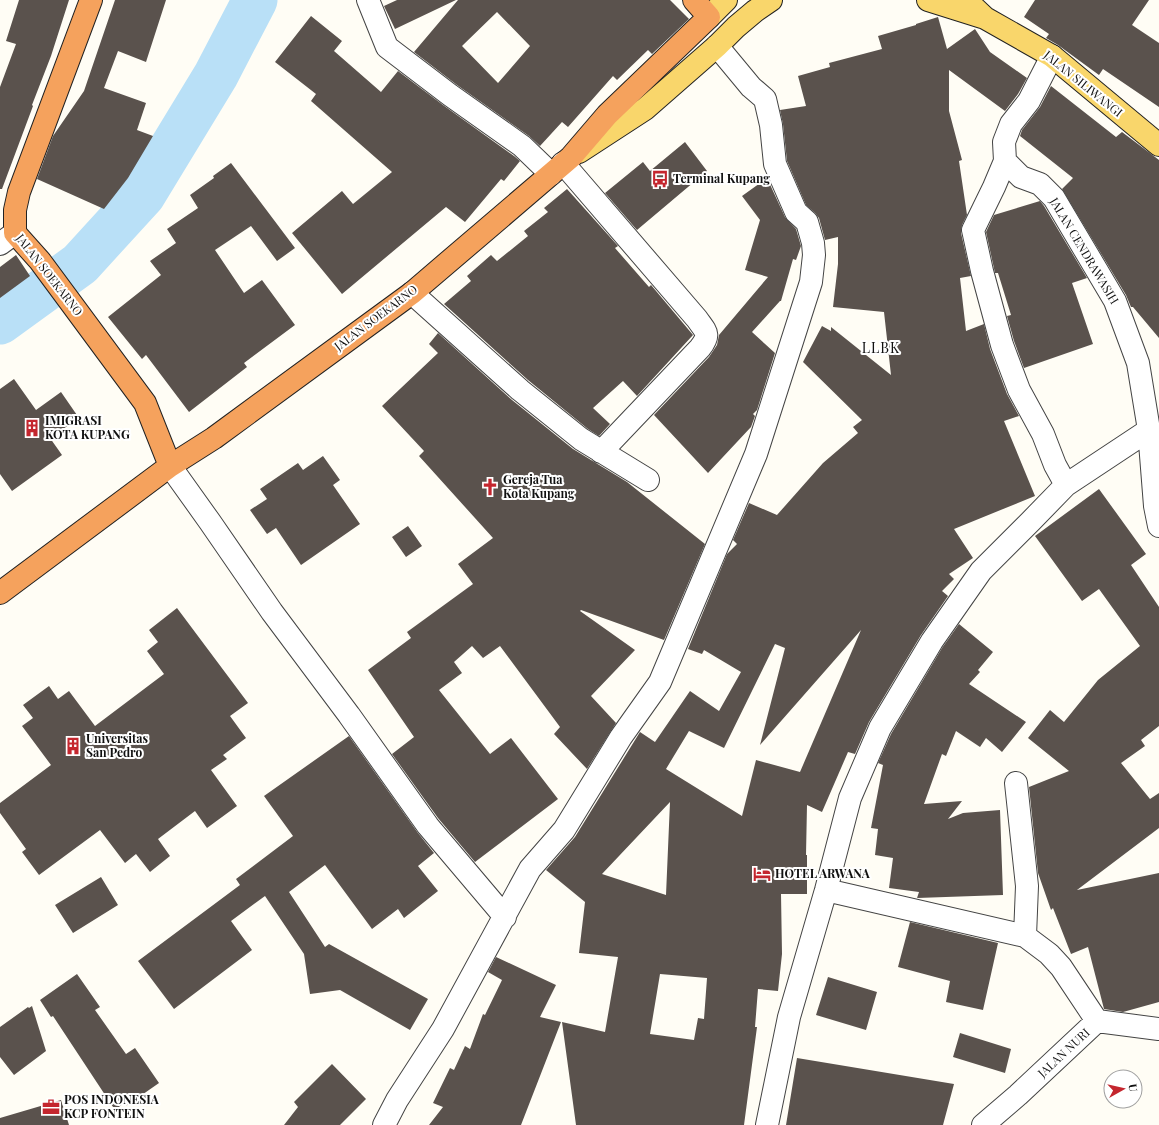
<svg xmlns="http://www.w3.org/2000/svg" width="1159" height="1125" viewBox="0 0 1159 1125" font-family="'Playfair Display',serif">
<rect width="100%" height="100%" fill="#fffdf5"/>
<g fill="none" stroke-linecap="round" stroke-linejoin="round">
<path stroke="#b9e0f7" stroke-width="45" d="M0,322L80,264L143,195L216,75L255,0"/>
</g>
<path fill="#5a524d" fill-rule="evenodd" d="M19,0H69L51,56L32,105L33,106L2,189H0V87L16,44L6,41Z
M115,0H166L146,62L118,51L104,88L146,103L137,130L153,136L128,178L104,209L37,179L53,136L84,91Z
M397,0H456L395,29L384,6Z
M458,0H670L689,19L652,54L648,50L617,80L613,76L568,127L562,122L540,146L529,136L457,85L414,52ZM497,12L530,46L498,83L462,46Z
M1035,0H1149L1132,25L1159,43V107L1103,69L1099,75L1058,45L1046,38L1049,34L1024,17Z
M311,16L342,41L334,51L381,92L398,71L443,105L514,156L520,161L504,181L501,179L465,222L446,207L342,294L292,233L342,191L353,204L392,172L311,101L316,94L275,62Z
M938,17L947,49L975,29L990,52L1027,78L1018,94L1005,111L949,70V111L962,160L959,161L967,215L962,225L961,233L971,276L960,278L966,331L984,324L990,349L1007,394L1019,416L1004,421L1035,496L954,529L973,558L949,574L954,579L942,591L948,596L921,635L869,722L855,754L848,752L822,812L807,805L806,855H807V894H781L782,954L778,991L758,989L755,1027H757L744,1125H576L562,1022L605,1032L618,957L579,953L585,902L546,870L575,837L640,732L655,742L690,691L719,711L741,672L704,650L702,654L688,649L727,554L737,544L733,540L749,503L777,515L823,463L858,433L853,427L862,420L803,362L822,326L831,331V327L891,375L884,312L833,307L838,264V237L825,240L819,218L815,213L806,205L787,161L783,124L780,110L806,106L798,76L830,67L829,63L882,49L878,36L916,25V24ZM861,630L800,772L756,760L742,816L666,769L689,731L724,748L775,644L785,648L760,745ZM670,802L666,895L602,874ZM660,974L707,978L704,1019L698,1018L694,1040L650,1034Z
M1051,86L1116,137L1122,132L1159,160V338L1133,307H1131L1126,295L1062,189L1073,178L1020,136L1022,130L1040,107Z
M685,142L707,171L637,230L605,193L643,162L650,171Z
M231,163L295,248L277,261L251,226L215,250L244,293L262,280L295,325L244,363L247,367L189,412L146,355L142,359L108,317L161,275L150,261L176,243L167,229L198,208L190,195L214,178L213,176Z
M767,178L785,217L796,229L801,246L796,260L793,259L781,301H780L752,332L775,353L757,410L753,414L755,416L751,427L708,473L654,415L709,357L717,345L719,335L768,277L745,270L760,220L742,196Z
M567,189L618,246L615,248L649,287L651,285L693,335L637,396L623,381L593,408L610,424L599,436L588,429L528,380L444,304L471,281L467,276L491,255L497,261L528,236L524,231L548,212L544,208Z
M1040,201L1044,206L1087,278L1072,283L1093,344L1024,368L1014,341L1007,316L1011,315L998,273H995L986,232L994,215Z
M16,255L30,276L0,298V267Z
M438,333L512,400L573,449L627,482L705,544L664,640L581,610L580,611L635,650L591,696L616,723L587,769L554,734L560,727L500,646L483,658L472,646L454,662L462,673L439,690L490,754L511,738L558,799L475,862L438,818L392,754L414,737L368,670L411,638L407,632L473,584L458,564L493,538L419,456L424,451L382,406L438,353L429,344Z
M14,379L36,410L61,392L79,418L50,438L62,455L12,491L0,474V389Z
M323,456L340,480L333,485L360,524L301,565L276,528L267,534L250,510L267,499L260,489L298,463L303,470Z
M1099,489L1146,554L1131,565L1159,607V726L1141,740L1145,746L1121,763L1150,799L1159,793V828L1077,890L1159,873V1002L1123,1012L1104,1009L1088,947L1071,954L1053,908L1051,910L1038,873L1029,787L1069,771L1028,738L1050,710L1064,722L1098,680L1140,646L1099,589L1082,601L1035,536Z
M408,526L422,546L406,557L392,537Z
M177,608L248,703L230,716L246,738L223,755L227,759L211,770L237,806L207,828L195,811L158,839L170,856L150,872L136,854L125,863L100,830L39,875L22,852L26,849L0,813V803L51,765L22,726L33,718L23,705L49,686L58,699L69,691L95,726L164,674L147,651L158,642L149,630Z
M959,624L993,652L978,670L980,672L969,684L1026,722L1002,752L986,738L980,747L956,731L946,756L942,754L924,804L962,801L948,819L963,813L1000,810L1003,895L917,898L919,892L889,888L893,858L875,855L878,829L871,828L883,765L878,763L891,734L942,648Z
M349,736L418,833L434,853L418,866L438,891L404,918L398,909L372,929L325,865L289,892L325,947L329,944L428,999L410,1030L340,990L310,994L304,954L265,896L231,921L252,950L174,1009L138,961L240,885L236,879L293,836L264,796Z
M101,877L118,905L73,933L55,905Z
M910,922L998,943L983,1010L946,1002L950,981L898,967Z
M496,957L556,985L540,1017L561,1022L521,1125H429L443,1107L433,1103L450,1068L454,1070L465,1046L470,1049L483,1014L485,1015L502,980L488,972Z
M77,974L100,1007L95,1010L126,1054L135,1048L159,1083L126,1106L124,1103L115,1110L53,1016L51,1017L40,1000Z
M828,977L877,992L866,1030L816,1015Z
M32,1006L46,1051L14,1075L0,1057V1027L28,1007L29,1008Z
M960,1033L1011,1049L1005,1073L953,1057Z
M797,1058L954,1084L943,1125H786Z
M332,1064L366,1099L340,1125H284L298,1107L294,1102Z
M61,1100L69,1125H0V1118Z"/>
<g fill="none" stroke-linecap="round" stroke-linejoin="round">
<g stroke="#444" stroke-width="24">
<path id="minor" d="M368,0L387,47L450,95L522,146L551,174
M1052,56L1029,101L1011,124L1004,142L1005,161L1021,177L1040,184L1054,198L1115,301L1138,363L1149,430L1155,506L1159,526
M1005,161L994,187L973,230L982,271L1002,345L1019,390L1043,434L1055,465L1066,485
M563,163L697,319C706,332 711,334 700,348L601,452
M0,244L15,233
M412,293L520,390L581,439L648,480
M170,466L210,522L272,612L349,715L428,826L505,917
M1016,783L1027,886L1025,936
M826,890L1025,936L1049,954L1061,967L1097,1021
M384,1125L397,1100L443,1029L530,869L564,830L621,737L660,682L756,454L811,282L814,255L813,243L807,222L796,212L775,164L771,125L765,99L751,87L717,46
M767,1125L789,1017L826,890L850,798L880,728L932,641L981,571L1031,521L1066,485L1149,430
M983,1125L1018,1095L1097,1021L1159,1029"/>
</g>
<g stroke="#222" stroke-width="24">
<path id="major" d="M928,0L982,17
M966,0L985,18L1052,56L1159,145
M709,17L726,0
M579,152L645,109L717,46L736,27L755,11L771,0"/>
</g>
<g stroke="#222" stroke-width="24">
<path id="highway" d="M91,0L19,192L15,210V233L40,261L145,403L170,466
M0,593L170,466L214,438L412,293L571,157L607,115L709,17L694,0"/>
</g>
<use href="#minor" stroke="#fff" stroke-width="22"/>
<use href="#major" stroke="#f9d66b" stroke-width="22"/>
<use href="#highway" stroke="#f5a25d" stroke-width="22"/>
</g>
<defs>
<g id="bus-bare" transform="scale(1.38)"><path d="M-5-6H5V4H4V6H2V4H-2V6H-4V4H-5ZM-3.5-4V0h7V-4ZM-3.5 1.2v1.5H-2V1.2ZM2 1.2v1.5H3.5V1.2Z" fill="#c4262e" stroke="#fff" stroke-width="2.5" paint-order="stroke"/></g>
<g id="building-bare" transform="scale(1.38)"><path d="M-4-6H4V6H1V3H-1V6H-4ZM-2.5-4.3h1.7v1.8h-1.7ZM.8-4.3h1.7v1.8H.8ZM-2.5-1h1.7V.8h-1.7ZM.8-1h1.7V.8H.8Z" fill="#c4262e" stroke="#fff" stroke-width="2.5" paint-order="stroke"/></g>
<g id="church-bare" transform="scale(1.38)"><path d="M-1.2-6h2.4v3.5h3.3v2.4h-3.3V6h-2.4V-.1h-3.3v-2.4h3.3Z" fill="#c4262e" stroke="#fff" stroke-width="2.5" paint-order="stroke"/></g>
<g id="hotel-bare" transform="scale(1.38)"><path d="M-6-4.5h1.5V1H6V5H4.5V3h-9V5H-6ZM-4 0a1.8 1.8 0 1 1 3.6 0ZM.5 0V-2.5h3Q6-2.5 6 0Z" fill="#c4262e" stroke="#fff" stroke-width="2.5" paint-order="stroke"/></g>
<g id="office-bare" transform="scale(1.38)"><path d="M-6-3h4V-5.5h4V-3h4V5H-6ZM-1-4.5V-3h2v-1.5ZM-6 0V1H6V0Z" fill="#c4262e" stroke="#fff" stroke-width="2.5" paint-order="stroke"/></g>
</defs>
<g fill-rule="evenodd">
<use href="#bus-bare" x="660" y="179"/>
<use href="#building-bare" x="32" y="428"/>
<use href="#church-bare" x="490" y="487"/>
<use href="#building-bare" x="73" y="746"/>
<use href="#hotel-bare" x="762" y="874"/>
<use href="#office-bare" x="51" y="1107"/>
</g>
<g text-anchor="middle" stroke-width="4" stroke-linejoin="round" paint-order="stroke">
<g font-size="12" fill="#111" stroke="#fff">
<text transform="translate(1083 84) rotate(39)" y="4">JALAN SILIWANGI</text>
<text transform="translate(1084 251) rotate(59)" y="4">JALAN CENDRAWASIH</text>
<text transform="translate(49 275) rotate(52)" y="4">JALAN SOEKARNO</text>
<text transform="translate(376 318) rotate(-37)" y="4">JALAN SOEKARNO</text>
<text transform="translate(1064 1053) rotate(-43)" y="4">JALAN NURI</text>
</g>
<g font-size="12" font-weight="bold" fill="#111" stroke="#fff" text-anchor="start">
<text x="673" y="183">Terminal Kupang</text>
<text x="45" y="425">IMIGRASI<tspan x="45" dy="14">KOTA KUPANG</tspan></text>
<text x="503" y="484">Gereja Tua<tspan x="503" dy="14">Kota Kupang</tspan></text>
<text x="86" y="743">Universitas<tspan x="86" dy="14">San Pedro</tspan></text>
<text x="775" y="878">HOTEL ARWANA</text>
<text x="64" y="1104">POS INDONESIA<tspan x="64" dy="14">KCP FONTEIN</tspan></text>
</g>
<g font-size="14" letter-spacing="1" fill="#111" stroke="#fff">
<text x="881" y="353">LLBK</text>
</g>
</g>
<g transform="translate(1123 1089) rotate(82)"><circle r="19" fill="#ffffff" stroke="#a0a0a0"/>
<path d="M0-3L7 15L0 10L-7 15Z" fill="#c4262e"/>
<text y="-6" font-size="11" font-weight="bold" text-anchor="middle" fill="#111111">U</text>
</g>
</svg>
